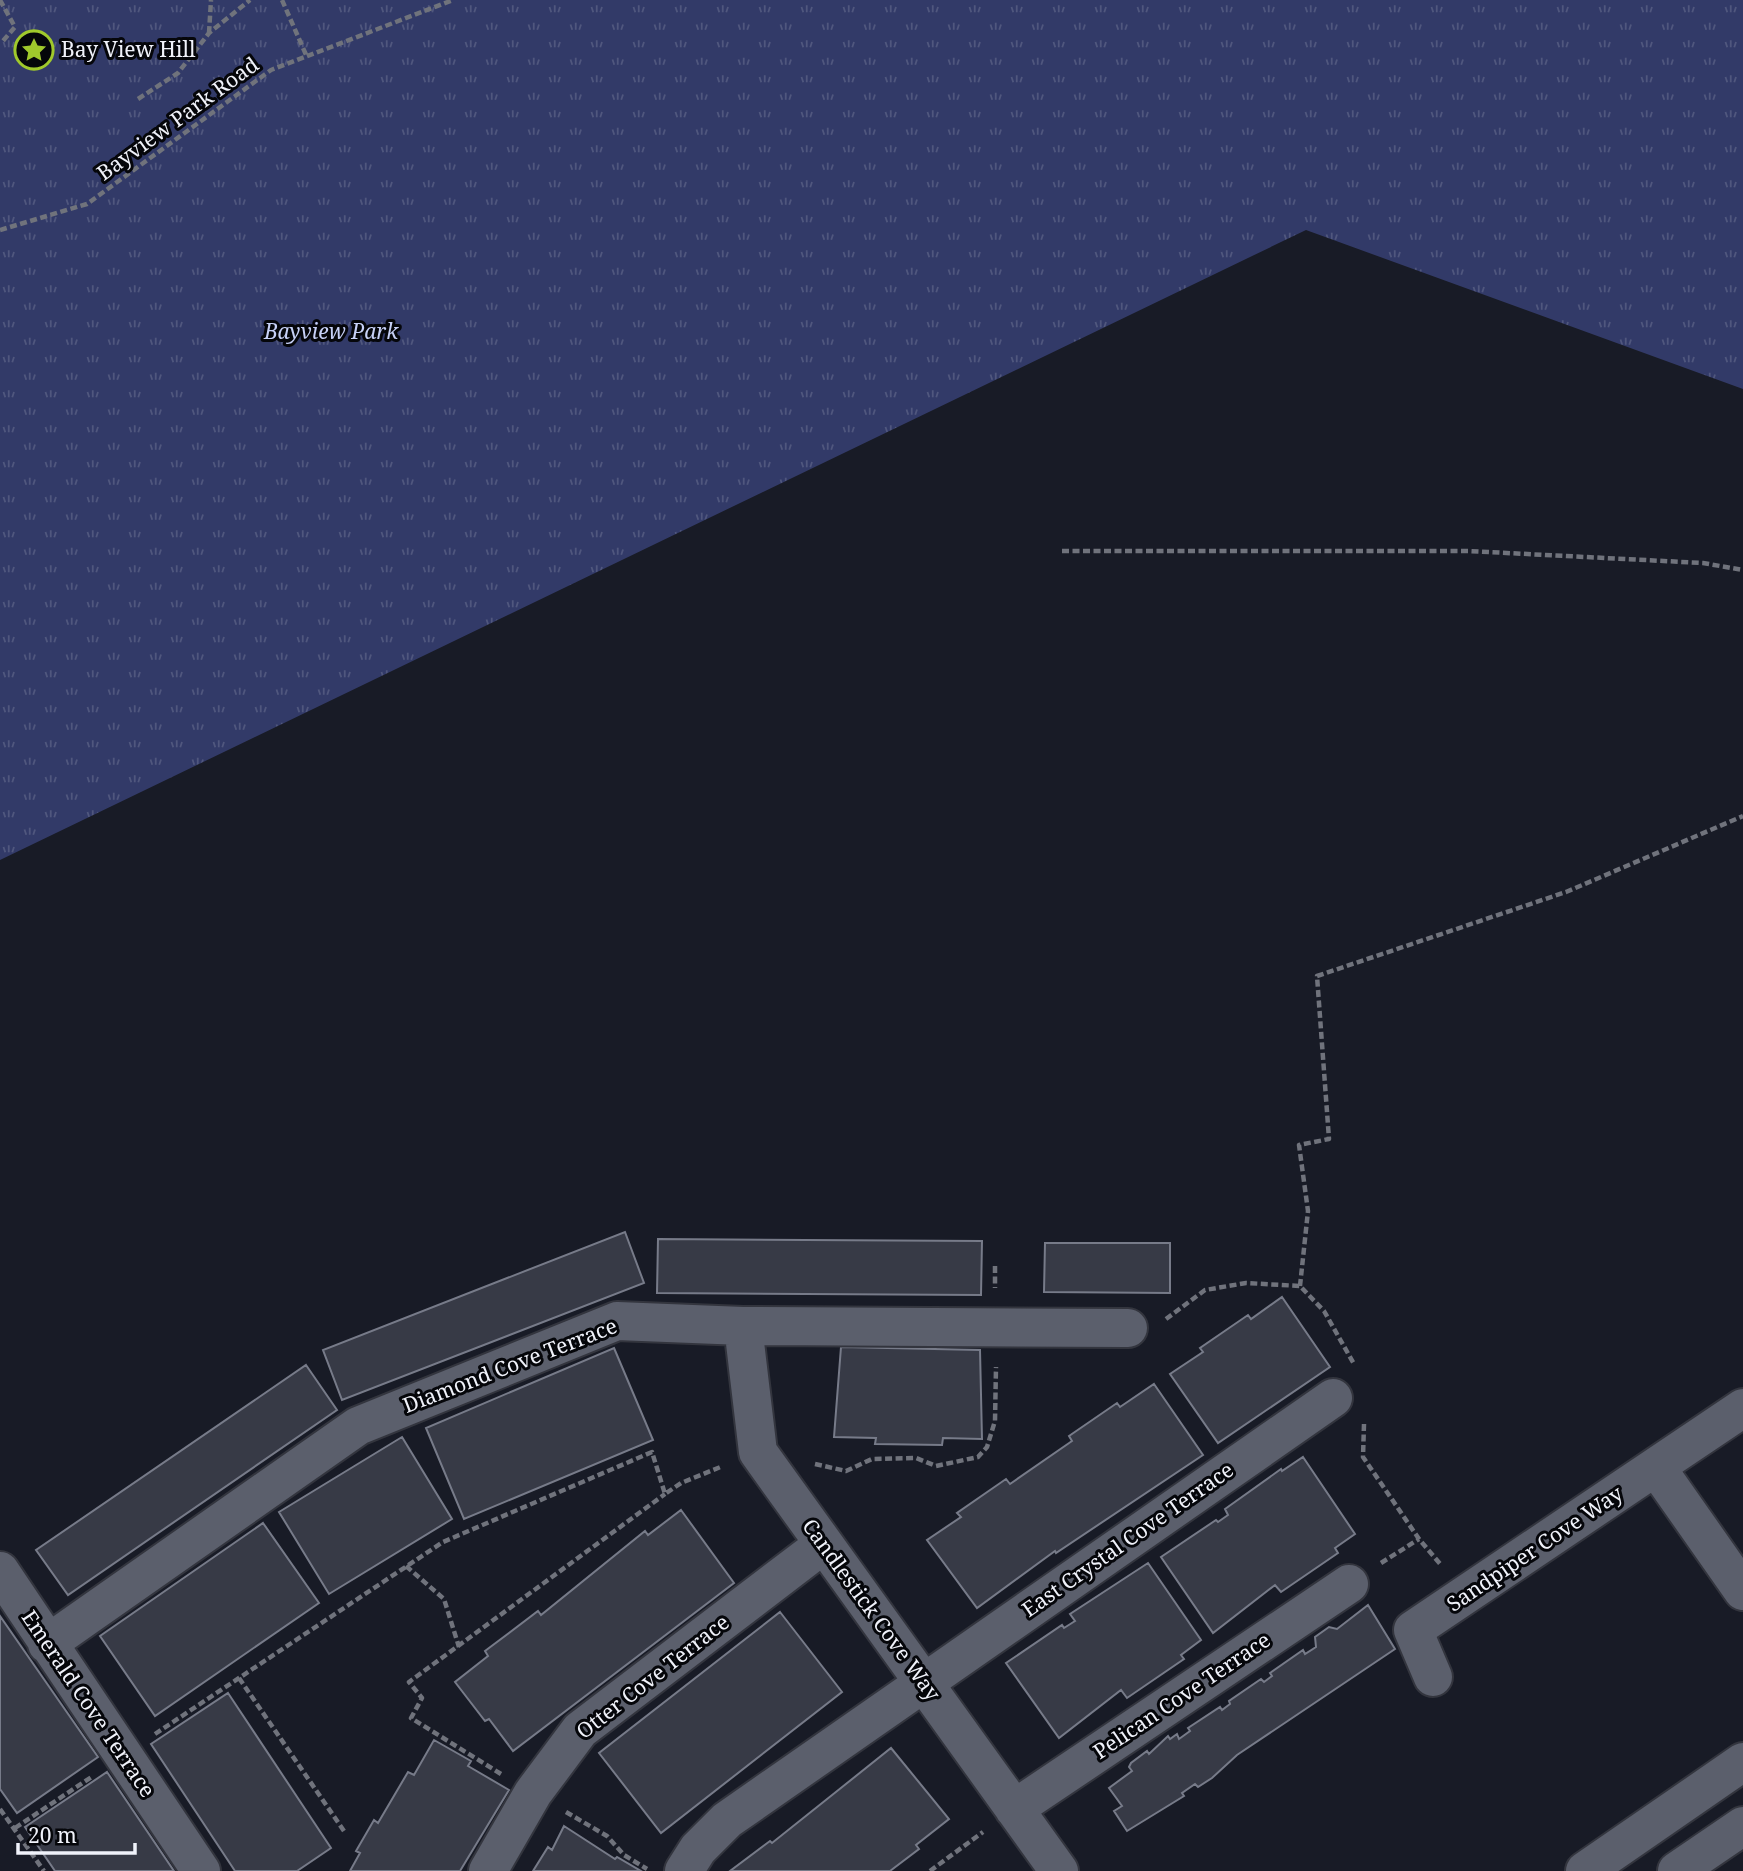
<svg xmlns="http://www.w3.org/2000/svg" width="1743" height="1871" viewBox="0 0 1743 1871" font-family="'Noto Serif',serif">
<defs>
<pattern id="park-tufts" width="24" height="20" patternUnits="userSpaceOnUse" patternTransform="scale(1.75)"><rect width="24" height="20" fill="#323a68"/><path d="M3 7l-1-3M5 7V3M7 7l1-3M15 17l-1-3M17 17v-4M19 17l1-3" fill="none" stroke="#50577e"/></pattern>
</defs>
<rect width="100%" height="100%" fill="#181b26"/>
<path fill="url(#park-tufts)" d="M0,0H1743V389L1306,230L0,860Z"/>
<path fill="#373a46" stroke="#777b89" stroke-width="2" d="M625,1232L644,1283L342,1400L323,1350Z
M658,1239L982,1241L981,1295L657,1293Z
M1045,1243H1170V1293L1044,1292Z
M1282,1297L1330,1367L1218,1443L1170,1374L1203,1352L1200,1348L1248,1315L1251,1319Z
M841,1347L980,1350L982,1439L943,1438L942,1445L875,1444L876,1438L834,1437Z
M614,1348L653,1440L464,1519L426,1428Z
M306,1365L337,1410L68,1595L36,1550Z
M1154,1384L1203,1455L1056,1553L1055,1551L977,1608L927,1540L961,1517L957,1513L1006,1479L1010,1484L1072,1441L1069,1436L1117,1403L1120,1407Z
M402,1437L452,1519L329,1594L279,1512Z
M1303,1457L1355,1534L1335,1548L1338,1553L1281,1592L1275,1585L1213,1633L1161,1557L1216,1520L1218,1522L1228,1515L1225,1509L1281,1469L1282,1471Z
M681,1510L734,1583L513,1751L489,1719L485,1721L455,1682L488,1656L485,1651L538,1611L541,1615L645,1531L648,1535Z
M263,1523L319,1603L155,1716L100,1636Z
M1148,1563L1201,1640L1181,1655L1184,1659L1127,1698L1121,1690L1059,1738L1006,1663L1062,1625L1064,1628L1075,1621L1070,1614Z
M1368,1605L1395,1649L1237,1755L1212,1778L1198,1787L1195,1784L1182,1793L1184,1796L1127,1831L1114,1811L1122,1806L1109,1788L1132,1771L1129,1767L1131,1763L1147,1751L1149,1754L1168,1736L1170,1739L1177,1734L1179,1739L1190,1731L1188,1728L1220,1707L1222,1710L1230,1704L1229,1701L1261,1679L1264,1682L1272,1676L1270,1673L1303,1650L1305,1654L1316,1647L1315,1637L1329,1627L1337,1629Z
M780,1612L842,1692L661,1833L599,1753Z
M0,1616L98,1757L17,1813L0,1789Z
M228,1693L331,1848L297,1871H235L151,1744Z
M434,1740L471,1761L468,1766L509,1790L460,1871H350L360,1853L356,1851L374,1820L378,1823L408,1772L414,1775Z
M891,1748L949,1819L916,1845L919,1849L890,1871H730L770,1841L772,1843Z
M107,1772L174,1871H55L25,1827Z
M564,1826L615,1859L617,1857L641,1871H533L548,1847L552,1850Z"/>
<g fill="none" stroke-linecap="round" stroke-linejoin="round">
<g stroke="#33353e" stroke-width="42">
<path id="minor" d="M743,1326L758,1452L1059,1871
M1656,1467L1743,1591
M0,1571L201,1871
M47,1644L358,1426L617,1321L743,1326L1128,1328
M1433,1677L1413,1630L1743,1408
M1014,1809L1349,1584
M488,1871L533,1793L580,1730L824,1544
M684,1871L698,1849L727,1820L1333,1398
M1585,1871L1743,1762
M1677,1871L1743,1826"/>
</g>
<path stroke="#70737c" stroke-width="4.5" stroke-dasharray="7 3.5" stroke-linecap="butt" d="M0,0L15,27L2,42
M282,0L307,57
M209,33L211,0
M138,99L178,73L209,33L250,0
M0,230L87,204L271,70L453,0
M1062,551H1468L1703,563L1743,570
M995,1266V1288
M1300,1286L1308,1211L1299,1145L1329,1139L1317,976L1566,892L1743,816
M1166,1319L1205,1290L1246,1283L1300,1286L1324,1311L1354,1364
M1364,1424L1363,1457L1419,1539L1441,1565
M815,1464L846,1471L872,1459L916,1458L936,1466L978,1457L987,1447L995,1421L996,1367
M1381,1563L1419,1539
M406,1566L444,1599L459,1647
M239,1678L344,1831
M155,1734L443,1542L652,1452L665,1494L681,1483L723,1466
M501,1774L411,1718L422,1698L409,1682L665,1494
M0,1809L44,1871
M566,1812L607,1836L624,1855L647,1869
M15,1828L93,1776
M930,1871L983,1832"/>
<use href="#minor" stroke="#5b5f6c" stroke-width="38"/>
</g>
<defs>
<g id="sight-ring" transform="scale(2.0125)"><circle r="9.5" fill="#05060a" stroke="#a0c92c" stroke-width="1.5"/><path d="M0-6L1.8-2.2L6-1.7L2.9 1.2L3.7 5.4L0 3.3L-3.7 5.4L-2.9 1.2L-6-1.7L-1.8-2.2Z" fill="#a0c92c"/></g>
</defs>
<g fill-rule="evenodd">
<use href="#sight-ring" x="34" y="50"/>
</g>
<g text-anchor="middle" stroke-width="6" stroke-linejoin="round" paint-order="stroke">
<g font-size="21" fill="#f0f2fa" stroke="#05060a" text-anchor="start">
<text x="61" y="57">Bay View Hill</text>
</g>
<g font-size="21" fill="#f0f2fa" stroke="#05060a">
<text transform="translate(178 119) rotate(-36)" y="7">Bayview Park Road</text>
<text transform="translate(510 1366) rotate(-21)" y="7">Diamond Cove Terrace</text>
<text transform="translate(1128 1540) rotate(-35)" y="7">East Crystal Cove Terrace</text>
<text transform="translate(1535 1549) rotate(-34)" y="7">Sandpiper Cove Way</text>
<text transform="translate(871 1610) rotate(54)" y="7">Candlestick Cove Way</text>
<text transform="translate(653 1677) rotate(-38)" y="7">Otter Cove Terrace</text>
<text transform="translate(1182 1696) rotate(-34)" y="7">Pelican Cove Terrace</text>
<text transform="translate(88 1704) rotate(56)" y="7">Emerald Cove Terrace</text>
</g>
<g font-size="21" font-style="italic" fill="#c7d1f7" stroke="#05060a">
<text x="331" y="339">Bayview Park</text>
</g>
</g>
<path d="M18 1843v10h117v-10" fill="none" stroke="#f0f2fa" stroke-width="3.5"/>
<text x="28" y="1843" font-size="21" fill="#f0f2fa" stroke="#05060a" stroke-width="5" paint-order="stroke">20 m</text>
</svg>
